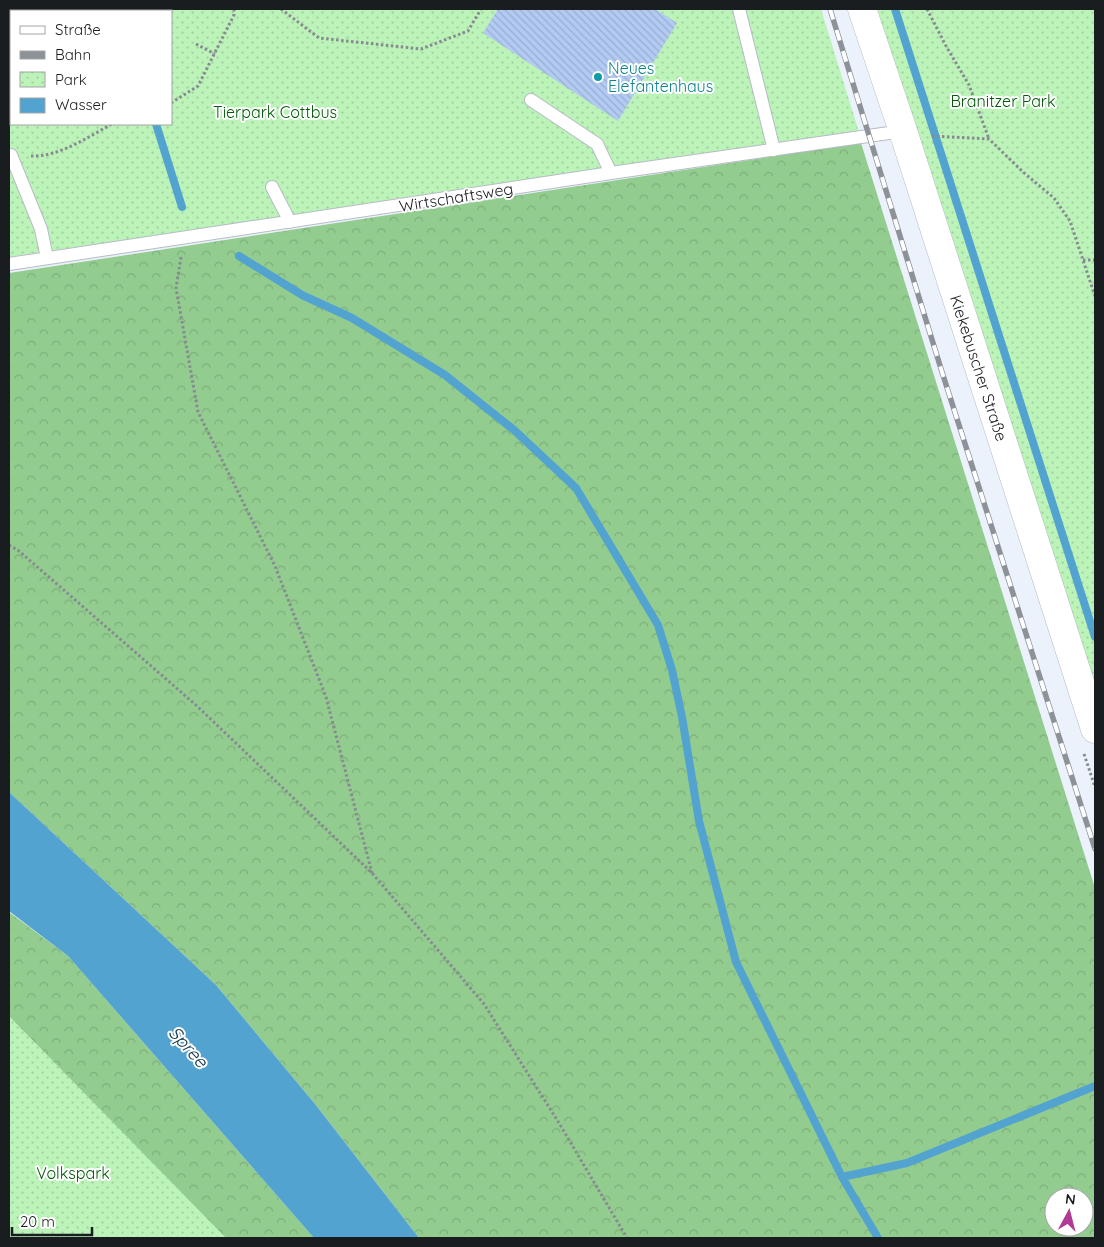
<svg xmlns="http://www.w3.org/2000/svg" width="1104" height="1247" viewBox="0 0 1104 1247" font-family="Quicksand,sans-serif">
<defs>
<pattern id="forest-crowns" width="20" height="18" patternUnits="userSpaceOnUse" patternTransform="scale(1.25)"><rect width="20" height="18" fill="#93cc8f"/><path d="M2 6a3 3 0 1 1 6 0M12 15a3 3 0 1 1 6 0" fill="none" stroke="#7eaf7b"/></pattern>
<pattern id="park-dots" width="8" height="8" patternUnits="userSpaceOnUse" patternTransform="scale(1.25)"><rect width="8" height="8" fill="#bcf3b8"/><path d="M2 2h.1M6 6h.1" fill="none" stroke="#a1d09e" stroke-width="1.8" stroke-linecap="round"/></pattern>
<pattern id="building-back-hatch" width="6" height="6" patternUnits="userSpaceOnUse" patternTransform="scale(1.25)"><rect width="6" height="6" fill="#b3cbf3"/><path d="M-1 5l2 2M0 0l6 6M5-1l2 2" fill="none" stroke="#99aed0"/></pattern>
</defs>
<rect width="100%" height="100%" fill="#ebf2fc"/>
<path fill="url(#forest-crowns)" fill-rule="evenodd" d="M861,143L1095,888V1238H419L315,1104L216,985L9,792V273ZM1054,1197H1084V1227H1054Z
M9,912L68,956L314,1238H9Z"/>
<path fill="url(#park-dots)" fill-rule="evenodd" d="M9,9H821L859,132L9,257ZM11,11H171V124H11Z
M876,9H1095V690Z
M9,1016L226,1238H9Z"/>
<path fill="#53a3d0" d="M9,792L216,985L315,1104L419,1238H314L68,956L9,911Z"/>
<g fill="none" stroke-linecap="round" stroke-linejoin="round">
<path stroke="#53a3d0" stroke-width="8" d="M120,9L121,11
M895,9L1095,637
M156,124L182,207
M239,256L302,295L352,318L445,375L514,430L576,488L658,625L672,670L682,717L699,821L736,962L842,1177L878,1238
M842,1177L907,1163L1095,1086"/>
</g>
<path fill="url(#building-back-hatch)" d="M9,9H47L45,11H11V54L9,57Z
M498,9H655L677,23L618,121L483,33Z"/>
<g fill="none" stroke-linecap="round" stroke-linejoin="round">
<g stroke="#b6bcc6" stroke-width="14">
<path id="service" d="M739,9L774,150
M531,100L597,144L611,173
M11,155L41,229L47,258
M272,187L290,222
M9,264L611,173L903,131"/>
</g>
<g stroke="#b6bcc6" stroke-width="29">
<path id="tertiary" d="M862,9L903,131L1095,729"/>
</g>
<path stroke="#868b91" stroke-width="3" stroke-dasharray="2.5 2.5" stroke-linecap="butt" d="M281,9L319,38L421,49L468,31L481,9
M927,9L946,46L969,85L989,139
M196,44L215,54
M171,103L198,86L234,15V9
M932,136L989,139L1023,172L1054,198L1070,221L1095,296
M31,156C59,157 88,137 112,124
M181,257L176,288L198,412L275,566L326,697L372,873
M1083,260H1095
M9,545L19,551L197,706L372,873L484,1004L559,1123L627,1238
M1084,754L1095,787"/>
<use href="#service" stroke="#fff" stroke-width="12"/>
<use href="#tertiary" stroke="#fff" stroke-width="28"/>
<g stroke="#8d9299" stroke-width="5.5">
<path id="rail" d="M830,9L942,372L1095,849"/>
</g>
<use href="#rail" stroke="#fff" stroke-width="4" stroke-dasharray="11" stroke-linecap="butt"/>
</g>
<circle fill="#0f9aa8" stroke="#fff" stroke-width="2" cx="598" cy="77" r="5"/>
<g text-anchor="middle" stroke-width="4" stroke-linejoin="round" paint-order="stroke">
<g font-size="16" fill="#0d838f" stroke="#fff" text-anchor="start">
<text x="608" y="74">Neues<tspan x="608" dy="18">Elefantenhaus</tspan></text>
</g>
<g font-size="16" fill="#045a09" stroke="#fff">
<text x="1003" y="107">Branitzer Park</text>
<text x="275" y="118">Tierpark Cottbus</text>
<text x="73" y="1179">Volkspark</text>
</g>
<g font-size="16" fill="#1a1d20" stroke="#fff">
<text transform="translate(456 197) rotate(-9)" y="6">Wirtschaftsweg</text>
<text transform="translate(979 368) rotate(72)" y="6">Kiekebuscher Straße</text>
</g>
<g font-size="18" font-style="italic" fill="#0d3144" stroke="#fff">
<text transform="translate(188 1047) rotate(48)" y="6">Spree</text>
</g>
</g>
<rect width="1104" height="1247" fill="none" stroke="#1a1d20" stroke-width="20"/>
<rect x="10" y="10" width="162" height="115" fill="#ffffff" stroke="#a3a5a6"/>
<rect x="20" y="26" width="25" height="8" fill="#ffffff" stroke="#a3a5a6"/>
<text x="55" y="35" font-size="15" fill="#1a1d20">Straße</text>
<rect x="20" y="51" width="25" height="8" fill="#8d9299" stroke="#a3a5a6"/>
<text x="55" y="60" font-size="15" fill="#1a1d20">Bahn</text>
<rect x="20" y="72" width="25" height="15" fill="url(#park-dots)" stroke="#a3a5a6"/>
<text x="55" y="85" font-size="15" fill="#1a1d20">Park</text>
<rect x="20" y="98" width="25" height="15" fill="#53a3d0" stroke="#a3a5a6"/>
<text x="55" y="110" font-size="15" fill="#1a1d20">Wasser</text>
<g transform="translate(1069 1212) rotate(7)"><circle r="24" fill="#ffffff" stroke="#a3a5a6"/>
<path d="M0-4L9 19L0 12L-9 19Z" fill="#af3b94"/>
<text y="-8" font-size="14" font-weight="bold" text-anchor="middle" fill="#1a1d20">N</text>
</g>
<path d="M12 1227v8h80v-8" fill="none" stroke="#1a1d20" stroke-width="2.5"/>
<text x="20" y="1227" font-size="15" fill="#1a1d20" stroke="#ffffff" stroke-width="4" paint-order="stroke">20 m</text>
</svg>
